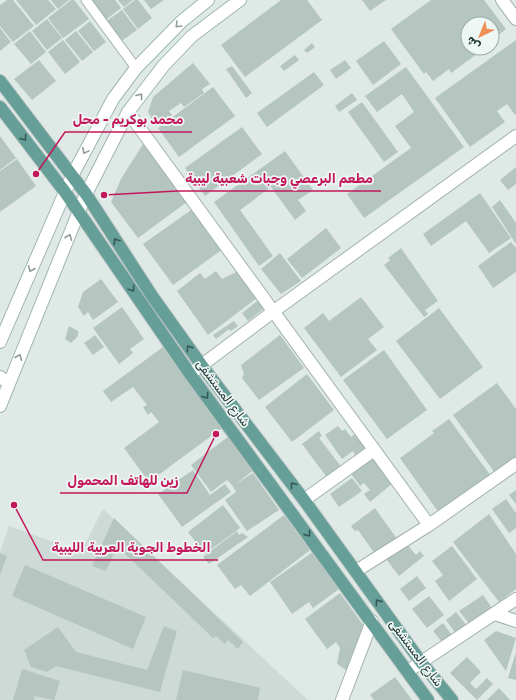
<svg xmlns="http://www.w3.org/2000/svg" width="516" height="700" viewBox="0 0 516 700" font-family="Rubik,Vazirmatn,sans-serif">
<rect width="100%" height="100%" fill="#dfeae7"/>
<path fill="#cddad6" d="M103,509L308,700H0V552L9,526L81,552Z"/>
<path fill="#b5c5c0" d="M7,0H13L34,26L13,42L0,26V5Z
M16,0H48L56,9L36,25Z
M51,0H69L58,9Z
M71,0H74L89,19L63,38L48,18Z
M89,0H115L121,8L104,21Z
M118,0H133L124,7Z
M135,0H138L152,18L138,29L123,9Z
M144,0H164L151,9Z
M281,0H307L322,20L245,77L221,45Z
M362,0H386L370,11Z
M431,0H484L506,29L496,37L497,39L492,43V24H468V48H485L451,73L449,69L433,81L426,72L424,74L391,29Z
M122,10L137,30L120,42L105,22Z
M47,19L62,38L47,50L32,31Z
M90,21L106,42L94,51L78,31Z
M0,28L11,42L0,51Z
M30,31L46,52L31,64L14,44Z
M76,31L93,52L82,61L65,40Z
M63,40L80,62L65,74L48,52Z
M516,40V114L515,115L507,104L497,111L505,122L470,147L435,98Z
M384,41L401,64L373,85L356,61Z
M312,43L315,47L307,53L304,50Z
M295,55L299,60L284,71L280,66Z
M39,60L56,81L32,100L14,79Z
M345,60L351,68L336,79L330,70Z
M193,63L210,84L202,89L204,93L184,107L181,103L169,111L172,115L156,126L148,112L153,97Z
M232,66L252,93L246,98L226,69Z
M406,67L464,147L364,218L347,194L411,148L395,126L414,112L402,94L377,112L365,96Z
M314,72L324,85L267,127L257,113Z
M213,87L235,116L179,157L158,128Z
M352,93L357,100L339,112L335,106Z
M362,102L398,152L384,162L348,112Z
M242,127L262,154L205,196L185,168Z
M0,136L16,158L0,170Z
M143,144H151L191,199L138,238L111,202L121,179Z
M285,151L313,190L298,200L306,211L295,220L271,187L240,210L273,256L259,266L214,202Z
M17,159L36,186L0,212V171Z
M516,167V184L508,190L500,180Z
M480,193L511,238L489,253L466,221L431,246L423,234Z
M500,200L516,223V244L492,207Z
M194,208L223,249L173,285L143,244Z
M326,228L341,248L302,278L287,259Z
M511,242L516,248V272L493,288L478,266Z
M401,248L438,301L425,310L428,314L424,317L384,265L390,260L388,258Z
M280,253L301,281L281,294L261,269Z
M216,271L222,279L238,271L257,298L208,335L177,291L200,273L205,279Z
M101,279L118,302L93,320L88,312L84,316L78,307L83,292Z
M361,297L384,327L368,339L377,350L341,377L304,328L323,313L329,321Z
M260,299L266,307L248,321L242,313Z
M122,307L144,339L130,349L133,353L119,364L93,328Z
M439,308L483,367L440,399L396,341Z
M234,321L238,326L231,331L229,329L216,339L213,335Z
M69,326L78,331V336L71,343L65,339Z
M95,335L104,347L93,355L84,343Z
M280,335L304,368L259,400L242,378L244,374L241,365Z
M163,347L222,428L149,482L124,448L159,422L151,412L148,415L143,407L147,405L133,387L111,402L103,391Z
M384,350L427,410L387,439L343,380Z
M307,374L334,410L292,442L265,407Z
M497,383L516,409V458L495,473L453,415Z
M449,419L491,476L439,513L400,458L434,433L432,431Z
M338,426L342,431L345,429L351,437L355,434L365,448L355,455L353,451L342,459L325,435Z
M319,431L322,436L319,438L343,469L329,480L302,444Z
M229,436L254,470L234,485L253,473L279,510L247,531L225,500L236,492L233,486L227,480L211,492L191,465Z
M371,454L393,483L370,502L364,494L370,490L364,483L360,486L349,471Z
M193,470L210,495L225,484L231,492L182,527L158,494Z
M352,478L362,491L339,507L330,494Z
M516,490V504L509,495Z
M506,499L516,513V528L509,533L492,509Z
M223,505L240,528L205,554L188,532Z
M375,508L397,539L375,554L358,530L355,531L351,526Z
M489,514L516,554V589L499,602L453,542Z
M284,515L310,550L250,596L241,585L235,589L217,565Z
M114,518L243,642L238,649L228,640L225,644L216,636L213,638L117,546L106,571L92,566Z
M237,531L239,535L242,533L248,537L209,564L203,557Z
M406,543L416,555L420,551L424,556L399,576L386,559Z
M452,546L477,579L449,601L435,581L443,575L432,561Z
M313,552L339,589L313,608L309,602L292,614L270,582Z
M0,553L7,556L0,575Z
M25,565L146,617L133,649L12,596Z
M417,576L426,588L409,601L400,589Z
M340,593L366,629L349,672L337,664L340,648L336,642L327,649L305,619Z
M483,595L492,608L471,626L459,611Z
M429,596L444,615L427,628L412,609Z
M456,612L468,627L457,635L446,620Z
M443,623L452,635L442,642L433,631Z
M164,626L177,631L160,692L56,666L47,672L31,667L24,650L58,627L76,652L147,670Z
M496,631L516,638L506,671L484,640Z
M516,652V680L508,678Z
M467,657L481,672L470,683L476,689L487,678L493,684L477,700L450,673Z
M22,669L60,681L54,700L35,696L34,700H13Z
M183,670L260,688L258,700H176Z
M395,677L412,700H374L370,695Z
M499,688L510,700H487Z"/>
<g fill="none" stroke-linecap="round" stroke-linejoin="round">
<g stroke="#a2b2ae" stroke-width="11">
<path id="lane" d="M86,0L136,68"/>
</g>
<g stroke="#a2b2ae" stroke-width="14">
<path id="street" d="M502,0L516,19
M128,112L429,525
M190,374L274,311L516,136
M0,377L9,383
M304,500L374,450
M356,571L429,525L516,464
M495,614L516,621
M408,671L516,599
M342,700L372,621"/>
</g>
<g stroke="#9fb6b0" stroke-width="14">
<path id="secondary" d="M0,342L72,176L113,99L136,68L182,21L208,0
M0,406L86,194L128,112L164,65L192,36L240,0"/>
</g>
<g stroke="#bcc4c3" stroke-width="14">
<path id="primary" d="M0,81L86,194L152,296L202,366L304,500L421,662L452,700
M0,107L65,192L190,374L428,700"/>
</g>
<use href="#lane" stroke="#fff" stroke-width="9"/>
<use href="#street" stroke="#fff" stroke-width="12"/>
<use href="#secondary" stroke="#fff" stroke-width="12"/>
<use href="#primary" stroke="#659f97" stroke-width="12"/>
</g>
<defs><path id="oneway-chevron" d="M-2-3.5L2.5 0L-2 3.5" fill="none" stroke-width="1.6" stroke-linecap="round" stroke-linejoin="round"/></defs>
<g stroke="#909c9a">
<use href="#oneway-chevron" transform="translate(178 25) rotate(135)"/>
<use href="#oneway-chevron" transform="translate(140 96) rotate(-53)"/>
<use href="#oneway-chevron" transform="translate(85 151) rotate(118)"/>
<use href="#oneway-chevron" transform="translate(69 237) rotate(-68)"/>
<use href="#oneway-chevron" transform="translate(31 269) rotate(113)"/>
<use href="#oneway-chevron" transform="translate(19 357) rotate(-68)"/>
</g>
<g stroke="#355853">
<use href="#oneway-chevron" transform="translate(24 138) rotate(53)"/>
<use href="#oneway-chevron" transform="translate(116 241) rotate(-123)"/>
<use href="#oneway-chevron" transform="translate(132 289) rotate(56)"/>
<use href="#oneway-chevron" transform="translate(189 348) rotate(-125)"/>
<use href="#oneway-chevron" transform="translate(206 396) rotate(54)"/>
<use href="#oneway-chevron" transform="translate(293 485) rotate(-127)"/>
<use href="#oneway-chevron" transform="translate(308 534) rotate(54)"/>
<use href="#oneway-chevron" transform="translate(378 602) rotate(-125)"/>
</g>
<g text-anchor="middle" stroke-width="3.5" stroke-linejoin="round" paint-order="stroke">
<g font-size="12" fill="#213a36" stroke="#eff7f4">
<text transform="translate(223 393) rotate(53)" y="4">شارع المستشفى</text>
<text transform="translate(416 653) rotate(53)" y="4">شارع المستشفى</text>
</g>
</g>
<path fill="none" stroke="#c2185b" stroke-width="1.5" d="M36 174L65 132H192M104 195L177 191H381M216 434L187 493H60M14 505L43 560H218"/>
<g fill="#c2185b" stroke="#eff7f4" stroke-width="1.5">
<circle cx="36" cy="174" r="4"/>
<circle cx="104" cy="195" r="4"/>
<circle cx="216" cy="434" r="4"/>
<circle cx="14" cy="505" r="4"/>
</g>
<g font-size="13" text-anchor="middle" font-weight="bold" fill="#c2185b" stroke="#eff7f4" stroke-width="3.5" stroke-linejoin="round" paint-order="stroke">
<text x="128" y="124">محمد بوكريم - محل</text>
<text x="279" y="183">مطعم البرعصي وجبات شعبية ليبية</text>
<text x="123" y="485">زين للهاتف المحمول</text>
<text x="131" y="552">الخطوط الجوية العربية الليبية</text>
</g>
<g transform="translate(480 36) rotate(223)"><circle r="19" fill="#eff7f4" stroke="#9daba8"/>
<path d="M0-3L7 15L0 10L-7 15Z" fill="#ee9159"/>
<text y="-6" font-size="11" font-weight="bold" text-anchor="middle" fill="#213a36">ش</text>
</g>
</svg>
